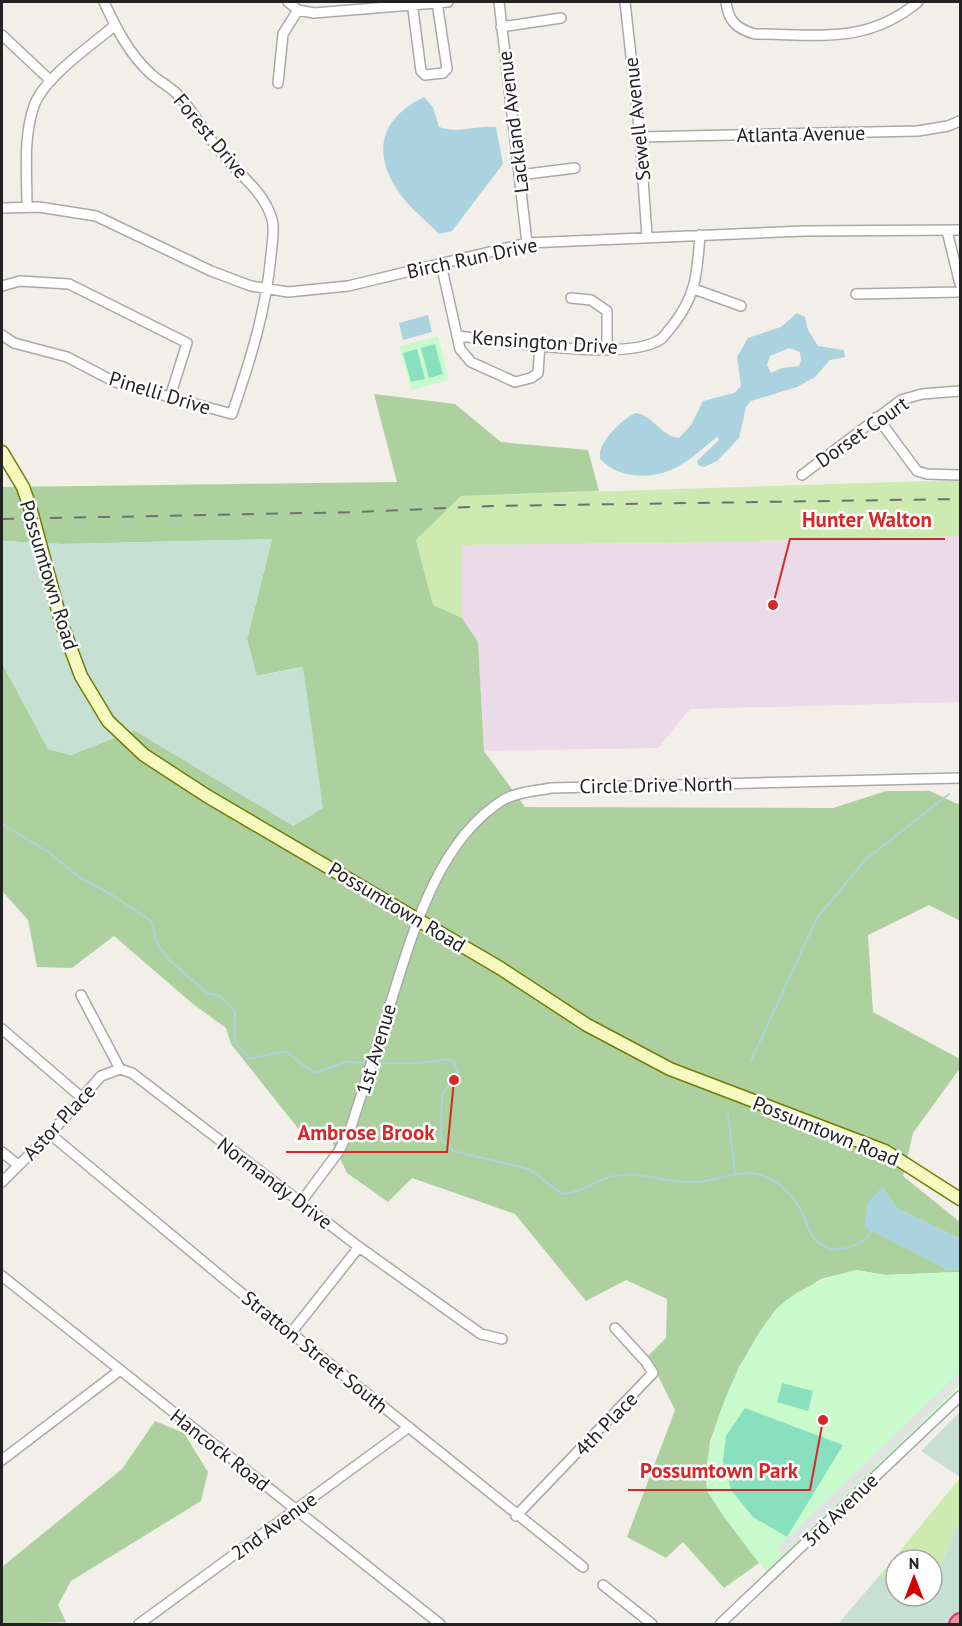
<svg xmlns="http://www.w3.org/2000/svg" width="962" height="1626" viewBox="0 0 962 1626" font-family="'PT Sans',sans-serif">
<rect width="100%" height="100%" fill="#f2efe9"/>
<path fill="#ebdbe8" d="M960,536V702L690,709L658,748L484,751L478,642L462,618L461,545L672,543Z"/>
<path fill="#cdebb0" d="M960,480V536L672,543L461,545L462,618L433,605L416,540L461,496Z
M960,1478V1520L932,1584V1560H896V1585L880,1575Z"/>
<path fill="#add19e" d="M374,394L455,404L501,442L588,450L599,491L461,496L416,540L433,605L462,618L478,642L484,751L525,807L833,808L886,791H930L960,805V921L929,905L868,935L873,1012L960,1059V1068L913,1133L903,1176L960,1222V1239L897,1208L882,1187L897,1243L948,1270H960V1272L885,1275L856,1270L821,1279L776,1309L739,1367L710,1441L707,1491L766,1558L724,1588L683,1542L666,1558L627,1537L675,1410L648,1356L666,1338L667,1299L626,1280L586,1301L515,1214L412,1178L388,1202L347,1173L326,1129L308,1141L231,1044L226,1028L193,1004L114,936L72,968L37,967L28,920L2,891V663L48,749L71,755L134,730L294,826L302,667L256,676L247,639L272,539L62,544L2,541V487L397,482Z
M155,1421L184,1433L208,1472L201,1501L71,1581L58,1605L66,1622L2,1624V1567L122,1469Z"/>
<path fill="#c6e0d4" d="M272,539L247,639L257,676L303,667L323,808L294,826L134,730L71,755L48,749L2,663V541L62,544Z
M960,1412V1477L921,1451Z
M960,1520V1613L949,1624H838L880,1575L896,1585V1596H912L923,1603L927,1596H932V1584Z"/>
<path fill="#c8facc" d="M438,336L449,380L411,390L399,346Z
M856,1270L885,1275L960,1272V1386L768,1574C758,1562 709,1499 707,1489C699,1442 745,1345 776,1310C794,1289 829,1277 856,1270Z"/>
<path fill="#88e0be" d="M435,344L443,374L429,378L421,348Z
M417,349L425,379L411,382L403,353Z
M782,1383L813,1391L808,1411L777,1402Z
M745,1408L843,1445L787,1537L753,1517L731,1490L723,1461L726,1436Z"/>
<path fill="#e2e2e2" d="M960,1372V1383L782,1555L776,1549Z"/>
<path fill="#aad3df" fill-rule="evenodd" d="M424,97L433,107L439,127C458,134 476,125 496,127L503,164L452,231L439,234C426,220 408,207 398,191C371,151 382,117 424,97Z
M797,313L805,317L808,330L818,346L844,350L845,357L830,360L815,377L797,387L751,401L746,407L739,438L717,461L704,467L698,465L697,461L719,440L717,437C704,447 693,458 679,466C655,480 620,480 600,459C597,442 622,420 635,413C652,414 662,437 679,438L691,425L703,401L734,393L741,386L737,357L748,338L781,327ZM789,348L800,352L801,360L799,366L782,368L771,373L767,365L770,356Z
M428,315L432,332L403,340L399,323Z
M882,1187L897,1208L960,1239V1270H948L864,1227L868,1203Z"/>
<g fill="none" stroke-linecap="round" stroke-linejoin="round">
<path stroke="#aad3df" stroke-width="2" d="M2,824L50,853L79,877L112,895L151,921L157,943L169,960L207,993L220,996L235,1012V1043L250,1059L285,1051L314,1073L347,1062L370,1063
M751,1061L817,918L865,860L949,794
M375,1063H421L447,1059L454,1062L458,1073L442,1094L441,1139L453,1151L529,1169L562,1194C581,1193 593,1182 610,1177C639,1169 668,1184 697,1182C717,1181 739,1169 760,1175C781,1180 797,1200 805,1219C809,1228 810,1236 818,1242C836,1257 863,1246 873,1229
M728,1111L735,1174"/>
<g stroke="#a9a9a9" stroke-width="12">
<path id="street" d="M288,2L298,10L314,13L448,2
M412,2L421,71L425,75L443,73L447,69L437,2
M499,2L527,243
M625,2L640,137L647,236
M726,2C728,21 737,29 755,34C818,34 866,45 918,2
M501,27L561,18
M2,35L51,81
M278,83L283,34L298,10
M640,137L918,131L948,126L960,121
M519,175L575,168
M27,207C27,174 23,137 34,106C44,77 91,46 114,26
M2,208L39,207L96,216L211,271L251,286L288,292L348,286L527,243L804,231L960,230
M947,231L960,284
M441,264L460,349L471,362L515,382L531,378L538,373L540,344
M2,286L20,281L69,284L187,343L170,397
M694,289L741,306
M856,294L960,292
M571,298L591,300L607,311V350
M2,335L14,343L67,357L115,382L232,414C250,361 266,311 271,255C272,244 275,230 272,219C263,190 241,177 223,155C207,136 196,115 179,96C171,87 160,82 151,74C129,54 116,28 104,2
M457,336C501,340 628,363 661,339C666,335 669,329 673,325C697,294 697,272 700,235
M877,417L917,471L927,474L960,475
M802,475L901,400L922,394L960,391
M81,995L120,1069L132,1073L359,1247L481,1334L502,1339
M2,1029L81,1097
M50,1134L229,1283L583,1567
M2,1152L18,1165
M2,1182L50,1134L101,1076L120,1069
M301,1202L339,1151L351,1127C364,1086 377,1045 390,1005C412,935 437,841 503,800C516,792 536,791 551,788L960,778
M2,1276L440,1624
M291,1333L359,1247
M2,1460L119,1371
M516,1516L653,1373L646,1362L615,1328
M603,1585L652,1624
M139,1624L409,1427
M720,1624L960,1396"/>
</g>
<g stroke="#707d05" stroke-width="15">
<path id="secondary" d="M2,452L23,487L30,507L62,625L81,676L108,721L144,755L207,796L500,968L587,1025L670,1069L885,1151L960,1199"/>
</g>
<g stroke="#dc2a67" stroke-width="20">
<path id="highway" d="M958,1624L960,1622"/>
</g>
<use href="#street" stroke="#fff" stroke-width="9"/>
<use href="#secondary" stroke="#f7fabf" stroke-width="12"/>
<use href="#highway" stroke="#e892a2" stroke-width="16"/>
<path stroke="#707070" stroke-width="2" stroke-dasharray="12 12" stroke-linecap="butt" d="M2,519L359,512L492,506L960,499"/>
</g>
<g text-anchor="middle" stroke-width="5" stroke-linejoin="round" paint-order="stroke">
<g font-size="20" fill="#222" stroke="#fff">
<text transform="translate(637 119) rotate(-96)" y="7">Sewell Avenue</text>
<text transform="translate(513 122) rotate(-97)" y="7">Lackland Avenue</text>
<text transform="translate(801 134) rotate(-1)" y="7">Atlanta Avenue</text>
<text transform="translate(211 136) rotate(50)" y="7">Forest Drive</text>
<text transform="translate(472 258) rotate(-12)" y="7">Birch Run Drive</text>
<text transform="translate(545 342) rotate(4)" y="7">Kensington Drive</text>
<text transform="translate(160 393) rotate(17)" y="7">Pinelli Drive</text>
<text transform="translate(862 432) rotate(-35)" y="7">Dorset Court</text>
<text transform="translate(49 575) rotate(73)" y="7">Possumtown Road</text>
<text transform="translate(656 785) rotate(-1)" y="7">Circle Drive North</text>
<text transform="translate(397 907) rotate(31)" y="7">Possumtown Road</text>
<text transform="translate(376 1049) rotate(-73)" y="7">1st Avenue</text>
<text transform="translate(59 1122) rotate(-47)" y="7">Astor Place</text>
<text transform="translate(826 1131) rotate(22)" y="7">Possumtown Road</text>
<text transform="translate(275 1183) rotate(37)" y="7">Normandy Drive</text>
<text transform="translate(315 1352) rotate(39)" y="7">Stratton Street South</text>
<text transform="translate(606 1424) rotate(-46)" y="7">4th Place</text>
<text transform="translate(220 1450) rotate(38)" y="7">Hancock Road</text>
<text transform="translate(840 1510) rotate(-44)" y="7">3rd Avenue</text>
<text transform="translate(274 1526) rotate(-36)" y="7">2nd Avenue</text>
</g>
</g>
<path fill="none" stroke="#d62828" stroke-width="2" d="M773 605L790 539H945M454 1080L447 1152H286M823 1420L810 1490H628"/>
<g fill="#d62828" stroke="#fff" stroke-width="2">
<circle cx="773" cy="605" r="6"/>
<circle cx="454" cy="1080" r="6"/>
<circle cx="823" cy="1420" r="6"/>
</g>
<g font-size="21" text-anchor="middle" font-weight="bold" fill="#d62828" stroke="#fff" stroke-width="5" stroke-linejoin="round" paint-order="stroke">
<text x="867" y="527">Hunter Walton</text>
<text x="366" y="1140">Ambrose Brook</text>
<text x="719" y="1478">Possumtown Park</text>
</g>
<rect width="962" height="1626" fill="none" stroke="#222222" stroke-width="6"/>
<g transform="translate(914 1578)"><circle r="28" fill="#ffffff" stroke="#a7a7a7" stroke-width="1.5"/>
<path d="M0-4.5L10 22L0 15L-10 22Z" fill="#d40000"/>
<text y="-9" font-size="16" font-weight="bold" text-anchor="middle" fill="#222222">N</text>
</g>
</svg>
